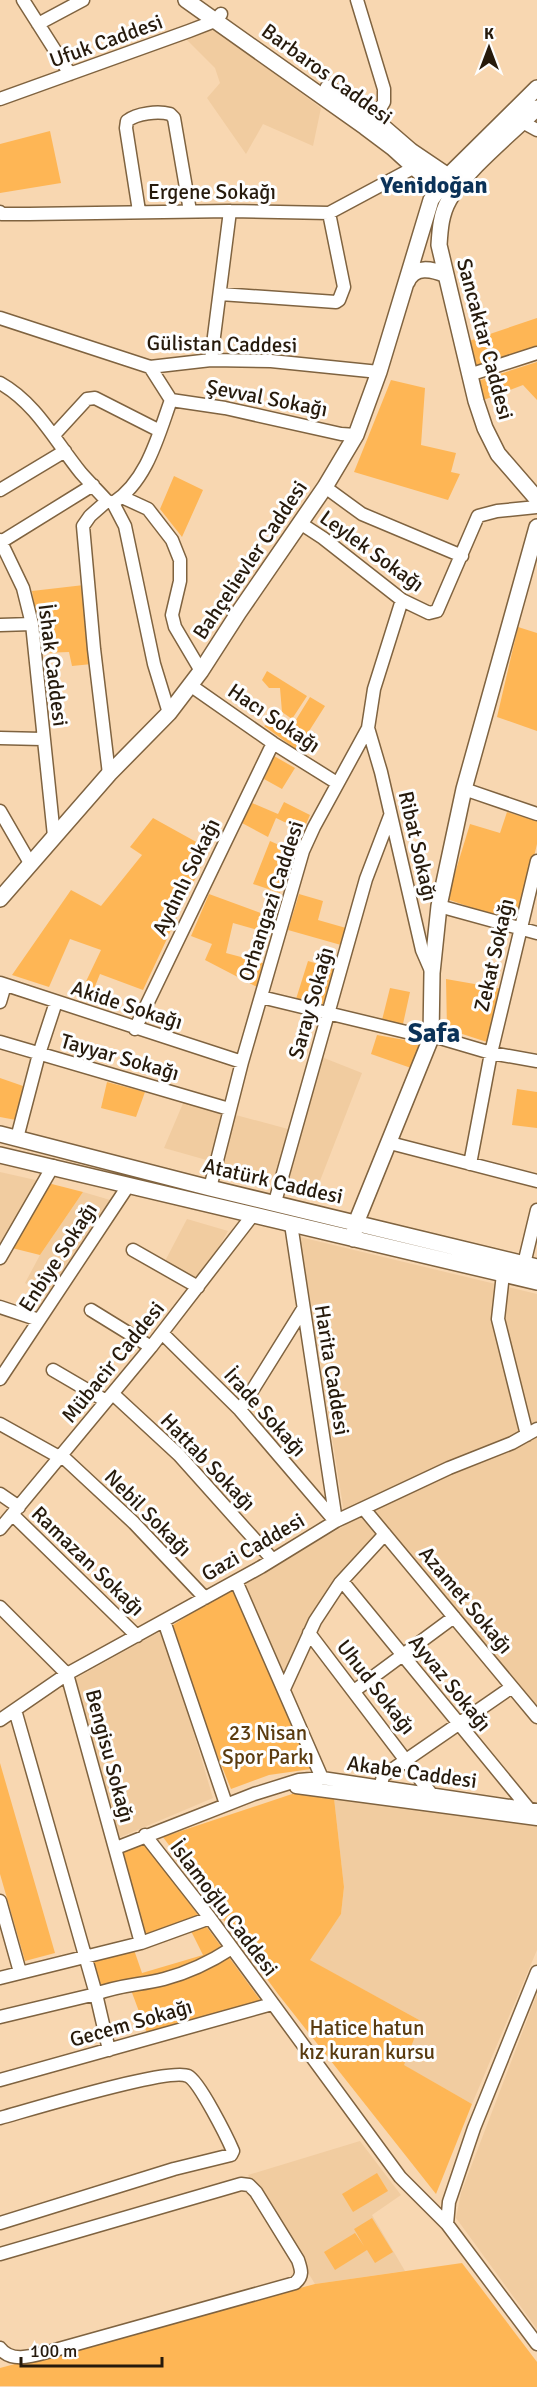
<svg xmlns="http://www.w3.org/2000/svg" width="537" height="2387" viewBox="0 0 537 2387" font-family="Signika,sans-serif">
<rect width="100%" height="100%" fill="#f8d7b1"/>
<path fill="#f1cca0" d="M212,27L321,108L313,146L263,124L246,154L207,98L220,83L215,68L184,37Z
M319,1056L362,1073L316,1191L164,1148L184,1101L299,1132Z
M0,1172L40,1181L8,1247L0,1246Z
M83,1192L117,1202L52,1299L25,1283L40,1255Z
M187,1219L228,1231L198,1283L164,1263Z
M300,1237L537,1294V1708L387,1527L379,1535L284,1675L243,1582L346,1525Z
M163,1630L213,1798L116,1839L71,1681Z
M334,1798L537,1826V1950L472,2104L403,2065L421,2021L309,1960L341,1914L344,1887Z
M537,1994V2329L456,2218L461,2193Z
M360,2141L401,2195L372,2215L405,2271L315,2284L248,2175Z"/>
<path fill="#feb655" d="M50,131L61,183L0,193V144Z
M537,318V346L477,367L469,341Z
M537,362V400L523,385L481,401L478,381Z
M391,380L425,388L421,445L456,453L451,472L460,474L448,500L354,472Z
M174,476L203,490L182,537L160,509Z
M84,585L92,664L72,666L69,652L42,653L32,591Z
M518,627L537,633V731L497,717Z
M267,671L307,696L292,719L282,712L280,688H269L262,680Z
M310,697L325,706L297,750L264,726L272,722V716H279L294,723Z
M274,756L295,768L282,789L264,779Z
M284,802L310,815L303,831L276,818L268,837L242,823L252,803L278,814Z
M507,812L537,821V844L518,924L447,899L470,824L500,833Z
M153,818L209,849L143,990L100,974L89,1001L79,996L101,950L70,939L49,987L12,975L71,890L101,906L142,855L130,847Z
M270,841L295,852L280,893L253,884Z
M209,894L274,918L269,933L233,923L226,953L263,963L257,987L205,960L212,944L191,936Z
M299,894L323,901L318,920L346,928L341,945L288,930Z
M308,961L335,969L323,1006L296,999Z
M446,979L503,989L490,1043L447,1029Z
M390,988L410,992L403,1024L382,1020Z
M377,1035L416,1042L419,1045L411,1068L371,1054Z
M0,1078L23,1086L16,1120L0,1117Z
M107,1082L145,1092L136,1117L101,1108Z
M517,1089L537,1092V1128L512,1125Z
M40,1181L83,1192L40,1255L8,1247Z
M235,1586L286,1704L311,1769L269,1775L231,1789L210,1737L173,1625Z
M0,1763L55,1953L25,1961L0,1874Z
M295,1793L334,1798L344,1887L341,1914L310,1960L421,2021L404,2065L472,2104L436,2194L278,1994L163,1837Z
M144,1841L261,2001L147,2033L131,1990L101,1995L89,1952L131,1941L142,1973L203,1955L188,1925L144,1937L120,1852Z
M377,2173L388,2191L353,2212L342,2194Z
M372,2218L393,2252L375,2263L367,2250L335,2270L324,2252L355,2233L364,2246L354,2229Z
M462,2263L537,2362V2387L0,2386V2368L315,2284Z"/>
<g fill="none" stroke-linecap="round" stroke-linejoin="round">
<g stroke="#7f6340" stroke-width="15">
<path id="minor" d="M23,0L70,74
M357,0L384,89V102L374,119
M38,24L83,0
M0,99L189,31L215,21L221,14
M515,118L537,130
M139,211L126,128L127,121C137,113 158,111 170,114L174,118L190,211
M0,212L2,214H29L230,211L329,213L413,168
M220,294L336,302L339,300L344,287L329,213
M0,318L150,367L211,360L271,361L379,372
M211,360L230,211
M469,375L537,353
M0,383C36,403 55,441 81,473C89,482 98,491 107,501
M171,400L225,408L341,434L356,435
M54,435L87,399L95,398L160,431
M325,487L362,514L462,556
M0,490L65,451
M122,497L148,509L172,540L180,560V581L172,615L175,627L201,671
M113,503L125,526L154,664L169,713
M300,523L323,538L402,600L429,613L437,611L478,516L497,511L537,507
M0,540L23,588L32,624L54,836
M1,542L93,485
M0,625L32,624
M190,685L273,743L337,783
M368,728L381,772L422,950L432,973
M0,738L42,739
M109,774L94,649L83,526L90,516L107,501L113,503C147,481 158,436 171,400L150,367
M464,789L537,814
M0,811L30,863
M439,906L537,933
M0,983L242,1062
M261,997L431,1038H440L491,1053L537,1061
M0,1002L5,985
M135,1029L273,743
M0,1042L229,1109
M17,1138L39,1054L56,1002
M390,1143L537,1181
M470,1164L491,1053L537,861
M210,1188L242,1062L303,851L314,827L368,728L374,689L402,600
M275,1202L366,879L390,816
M291,1224L336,1521
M133,1250L198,1287
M0,1258L53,1166
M524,1264L537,1210
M503,1274L498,1319L527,1435
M0,1307L39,1320
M91,1310L151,1347
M162,1333L240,1410L335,1521
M53,1370L106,1401
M0,1379L128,1186
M113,1394L179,1455L272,1559
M240,1410L303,1309
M0,1424L61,1458
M62,1456L134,1523L205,1598
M0,1494L19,1507
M364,1509L537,1717
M13,1515L137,1636
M0,1529L151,1347L252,1216
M236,1581L322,1778
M342,1581L529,1809
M0,1607L67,1674L141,1943L210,1918
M164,1621L226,1804
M309,1633L432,1795
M284,1689L315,1621L340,1583L385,1534
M354,1691L454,1617
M0,1720L67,1674L261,1567L336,1521L449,1468L512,1443L537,1429
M296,1787L537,1819
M379,1794L383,1776L512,1687
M145,1835L210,1918L400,2177L447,2224
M116,1848L254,1794L299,1780L322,1778L537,1810
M0,1901L20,1972
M537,1972L474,2128L449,2202L447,2224L537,2344
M0,1978L141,1943
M0,2017L96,1994L15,1710
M109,2050L96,1994C119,1985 140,1985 164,1979C187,1973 212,1961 232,1948
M0,2080L272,2004
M0,2118C29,2110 169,2067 188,2076C199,2081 227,2137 233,2151L231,2155L174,2169L0,2223
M0,2254L241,2184L249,2185L256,2192L298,2260C301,2269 304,2276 295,2283L55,2350C38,2354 12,2365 0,2348"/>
</g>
<g stroke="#7f6340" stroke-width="18">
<path id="major" d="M186,0L365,127L393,148L438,189L446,190
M328,88L374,119L411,151L448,176
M537,108C512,133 465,170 449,200C441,214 440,229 439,245L476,401L485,428L498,454L537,499
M407,282C414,265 432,269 446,275
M0,899L109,774L169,713L201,671L239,612L325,487L356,435L379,372L431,200L448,176L537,88
M0,1134L210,1188L537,1267
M0,1155L537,1282
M353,1239L356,1223L431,1038L432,973L439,906L464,789L537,527"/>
</g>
<use href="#minor" stroke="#fff" stroke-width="12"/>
<use href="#major" stroke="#fff" stroke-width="15"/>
</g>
<g text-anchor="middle" stroke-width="6" stroke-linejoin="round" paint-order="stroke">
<g font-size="21" fill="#261a0c" stroke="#fefefe">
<text transform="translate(106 41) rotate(-20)" y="7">Ufuk Caddesi</text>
<text transform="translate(327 74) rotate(36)" y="7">Barbaros Caddesi</text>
<text x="212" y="199">Ergene Sokağı</text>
<text transform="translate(485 339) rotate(75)" y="7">Sancaktar Caddesi</text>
<text transform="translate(222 344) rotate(1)" y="7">Gülistan Caddesi</text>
<text transform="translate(267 398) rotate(11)" y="7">Şevval Sokağı</text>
<text transform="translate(372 551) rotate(36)" y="7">Leylek Sokağı</text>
<text transform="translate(250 560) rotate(-56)" y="7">Bahçelievler Caddesi</text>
<text transform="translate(53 665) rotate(83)" y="7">İshak Caddesi</text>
<text transform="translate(274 718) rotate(34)" y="7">Hacı Sokağı</text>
<text transform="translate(418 846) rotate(77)" y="7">Ribat Sokağı</text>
<text transform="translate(186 877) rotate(-64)" y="7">Aydınlı Sokağı</text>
<text transform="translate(271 901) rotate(-72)" y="7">Orhangazi Caddesi</text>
<text transform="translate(494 955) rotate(-77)" y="7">Zekat Sokağı</text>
<text transform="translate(311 1003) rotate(-74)" y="7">Saray Sokağı</text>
<text transform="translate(127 1005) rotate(18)" y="7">Akide Sokağı</text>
<text transform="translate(120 1057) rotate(16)" y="7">Tayyar Sokağı</text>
<text transform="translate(273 1181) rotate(13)" y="7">Atatürk Caddesi</text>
<text transform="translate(58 1257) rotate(-57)" y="7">Enbiye Sokağı</text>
<text transform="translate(113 1362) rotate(-51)" y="7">Mübacir Caddesi</text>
<text transform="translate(332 1370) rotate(81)" y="7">Harita Caddesi</text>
<text transform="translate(265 1412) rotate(48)" y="7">İrade Sokağı</text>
<text transform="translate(208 1462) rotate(46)" y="7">Hattab Sokağı</text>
<text transform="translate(148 1513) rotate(45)" y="7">Nebil Sokağı</text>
<text transform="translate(253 1547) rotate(-30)" y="7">Gazi Caddesi</text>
<text transform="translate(88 1561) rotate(44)" y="7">Ramazan Sokağı</text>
<text transform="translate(466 1600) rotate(50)" y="7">Azamet Sokağı</text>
<text transform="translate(450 1683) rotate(51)" y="7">Ayvaz Sokağı</text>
<text transform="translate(376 1687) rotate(52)" y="7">Uhud Sokağı</text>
<text transform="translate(110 1756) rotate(75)" y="7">Bengisu Sokağı</text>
<text transform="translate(412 1772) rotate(8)" y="7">Akabe Caddesi</text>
<text transform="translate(224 1908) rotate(53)" y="7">İslamoğlu Caddesi</text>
<text transform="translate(131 2023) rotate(-16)" y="7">Gecem Sokağı</text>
</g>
<g font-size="21" fill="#5a3b0f" stroke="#fefefe">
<text x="268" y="1740">23 Nisan<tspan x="268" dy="24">Spor Parkı</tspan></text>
<text x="367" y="2035">Hatice hatun<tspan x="367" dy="24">kız kuran kursu</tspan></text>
</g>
<g font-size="24" font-weight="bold" fill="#0b3258" stroke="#fefefe">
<text x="434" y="193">Yenidoğan</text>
</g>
<g font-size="27" font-weight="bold" fill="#0b3258" stroke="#fefefe">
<text x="434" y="1042">Safa</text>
</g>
</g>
<g transform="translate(489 48)" stroke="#fefefe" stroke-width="4.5" paint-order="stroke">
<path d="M0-4.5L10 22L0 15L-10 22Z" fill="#261a0c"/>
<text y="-9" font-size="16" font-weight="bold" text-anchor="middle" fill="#261a0c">K</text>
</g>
<path d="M21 2357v9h141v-9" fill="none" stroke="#261a0c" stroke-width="3"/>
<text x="30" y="2357" font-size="18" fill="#261a0c" stroke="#fefefe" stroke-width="4.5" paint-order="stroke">100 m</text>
</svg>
